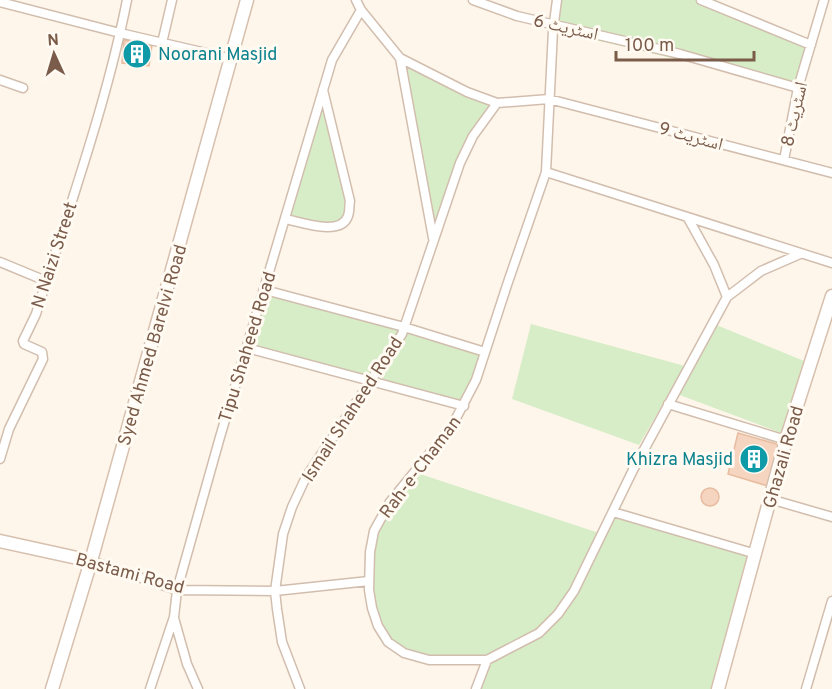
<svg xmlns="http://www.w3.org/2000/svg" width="832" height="689" viewBox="0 0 832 689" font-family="Overpass,'Noto Naskh Arabic',sans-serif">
<rect width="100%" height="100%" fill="#fef6ea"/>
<path fill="#d6edc7" d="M557,0H701L811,45L798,88L553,30Z
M400,58L500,103L473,136L434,242Z
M323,89L350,201L348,215L334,227L285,219Z
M265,290L485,352L459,407L247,348Z
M531,324L685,366L639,445L512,399Z
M714,324L809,363L784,434L677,394Z
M414,472L602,534L614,509L758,551L718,689H480L492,657L452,661L407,652L391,640L380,625L371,591L373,535Z"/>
<path fill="#f5d5c0" stroke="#e8bca0" stroke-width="1.5" d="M124,40L152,45L149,66L122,63Z
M738,433L780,445L771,487L728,474Z
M701 497a9 9 0 1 1 18 0a9 9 0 1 1-18 0Z"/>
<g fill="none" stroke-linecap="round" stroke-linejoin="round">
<g stroke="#d2beae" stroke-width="11">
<path id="street" d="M356,0L361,10L400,58L467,92L497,103
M473,0L517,16L680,54L798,88
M557,0L553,30L546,172L507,285L476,380L452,426L390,502L374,531L370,552L369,590L372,608L378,626L388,642L404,653L429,660H487L539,633L558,614L574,591L633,470L727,297L761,271L800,254
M701,0L811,45
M0,2L120,33L232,59
M162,43L172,0
M400,58L433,238
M0,80L23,88
M784,160L798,88L824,0
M546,172L832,263
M688,218L714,265L727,297
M285,219C301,222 341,237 348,216C350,211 349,205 350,201L323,90
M0,262L46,281
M265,290L404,327L485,352
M247,348L464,406
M668,404L786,440
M0,459L9,429L43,359L42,352L24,344L23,341L36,314C68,210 106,106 127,0
M770,499L832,517
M613,512L756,554
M91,561L177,590L275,591L369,581
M174,618L187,664L198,689
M150,689L174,617L177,590L220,437L332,60L361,10
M300,689L282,642L277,609L275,591L283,534L292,507L306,477L402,334L460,163L473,136L497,103L549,99L832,173
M476,689L487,660
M806,689L832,601"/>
</g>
<g stroke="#d7c0ae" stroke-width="15">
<path id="secondary" d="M0,541L91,561
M52,689L91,561L247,0
M718,689L786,440L832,296"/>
</g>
<use href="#street" stroke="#fff" stroke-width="8"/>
<use href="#secondary" stroke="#fff" stroke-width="12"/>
</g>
<defs>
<g id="building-disc" transform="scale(1.5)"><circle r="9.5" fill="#0f9aa8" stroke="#fffaf2"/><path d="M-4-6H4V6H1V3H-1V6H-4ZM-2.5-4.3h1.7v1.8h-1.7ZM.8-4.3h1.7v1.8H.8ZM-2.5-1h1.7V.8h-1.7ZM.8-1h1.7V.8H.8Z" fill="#fff"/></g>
</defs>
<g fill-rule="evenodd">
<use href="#building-disc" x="137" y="54"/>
<use href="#building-disc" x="754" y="459"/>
</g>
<g text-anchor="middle" stroke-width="6" stroke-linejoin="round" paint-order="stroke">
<g font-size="18" fill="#7b5c4b" stroke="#fffaf2">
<text transform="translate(566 27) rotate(13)" y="6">اسٹریٹ 6</text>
<text transform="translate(794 114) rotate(-77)" y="6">اسٹریٹ 8</text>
<text transform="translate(691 136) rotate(15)" y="6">اسٹریٹ 9</text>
<text transform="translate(54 255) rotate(-72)" y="6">N Naizi Street</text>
<text transform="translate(152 345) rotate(-74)" y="6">Syed Ahmed Barelvi Road</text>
<text transform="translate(247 347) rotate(-73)" y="6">Tipu Shaheed Road</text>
<text transform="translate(352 409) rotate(-57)" y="6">Ismail Shaheed Road</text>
<text transform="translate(783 457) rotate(-74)" y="6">Ghazali Road</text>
<text transform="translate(420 467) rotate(-53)" y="6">Rah-e-Chaman</text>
<text transform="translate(130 573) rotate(15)" y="6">Bastami Road</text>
</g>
<g font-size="18" fill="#0d838f" stroke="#fffaf2" text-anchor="start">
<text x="158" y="60">Noorani Masjid</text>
<text x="733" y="465" text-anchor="end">Khizra Masjid</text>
</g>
</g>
<g transform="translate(54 54) rotate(356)" stroke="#fffaf2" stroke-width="4.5" paint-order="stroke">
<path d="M0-4.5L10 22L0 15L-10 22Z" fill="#7b5c4b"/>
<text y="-9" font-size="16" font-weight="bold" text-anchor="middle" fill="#7b5c4b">N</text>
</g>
<path d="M616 51v9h138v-9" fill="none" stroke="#7b5c4b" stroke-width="3"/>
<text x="625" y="51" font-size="18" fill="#7b5c4b" stroke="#fffaf2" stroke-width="4.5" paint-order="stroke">100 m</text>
</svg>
